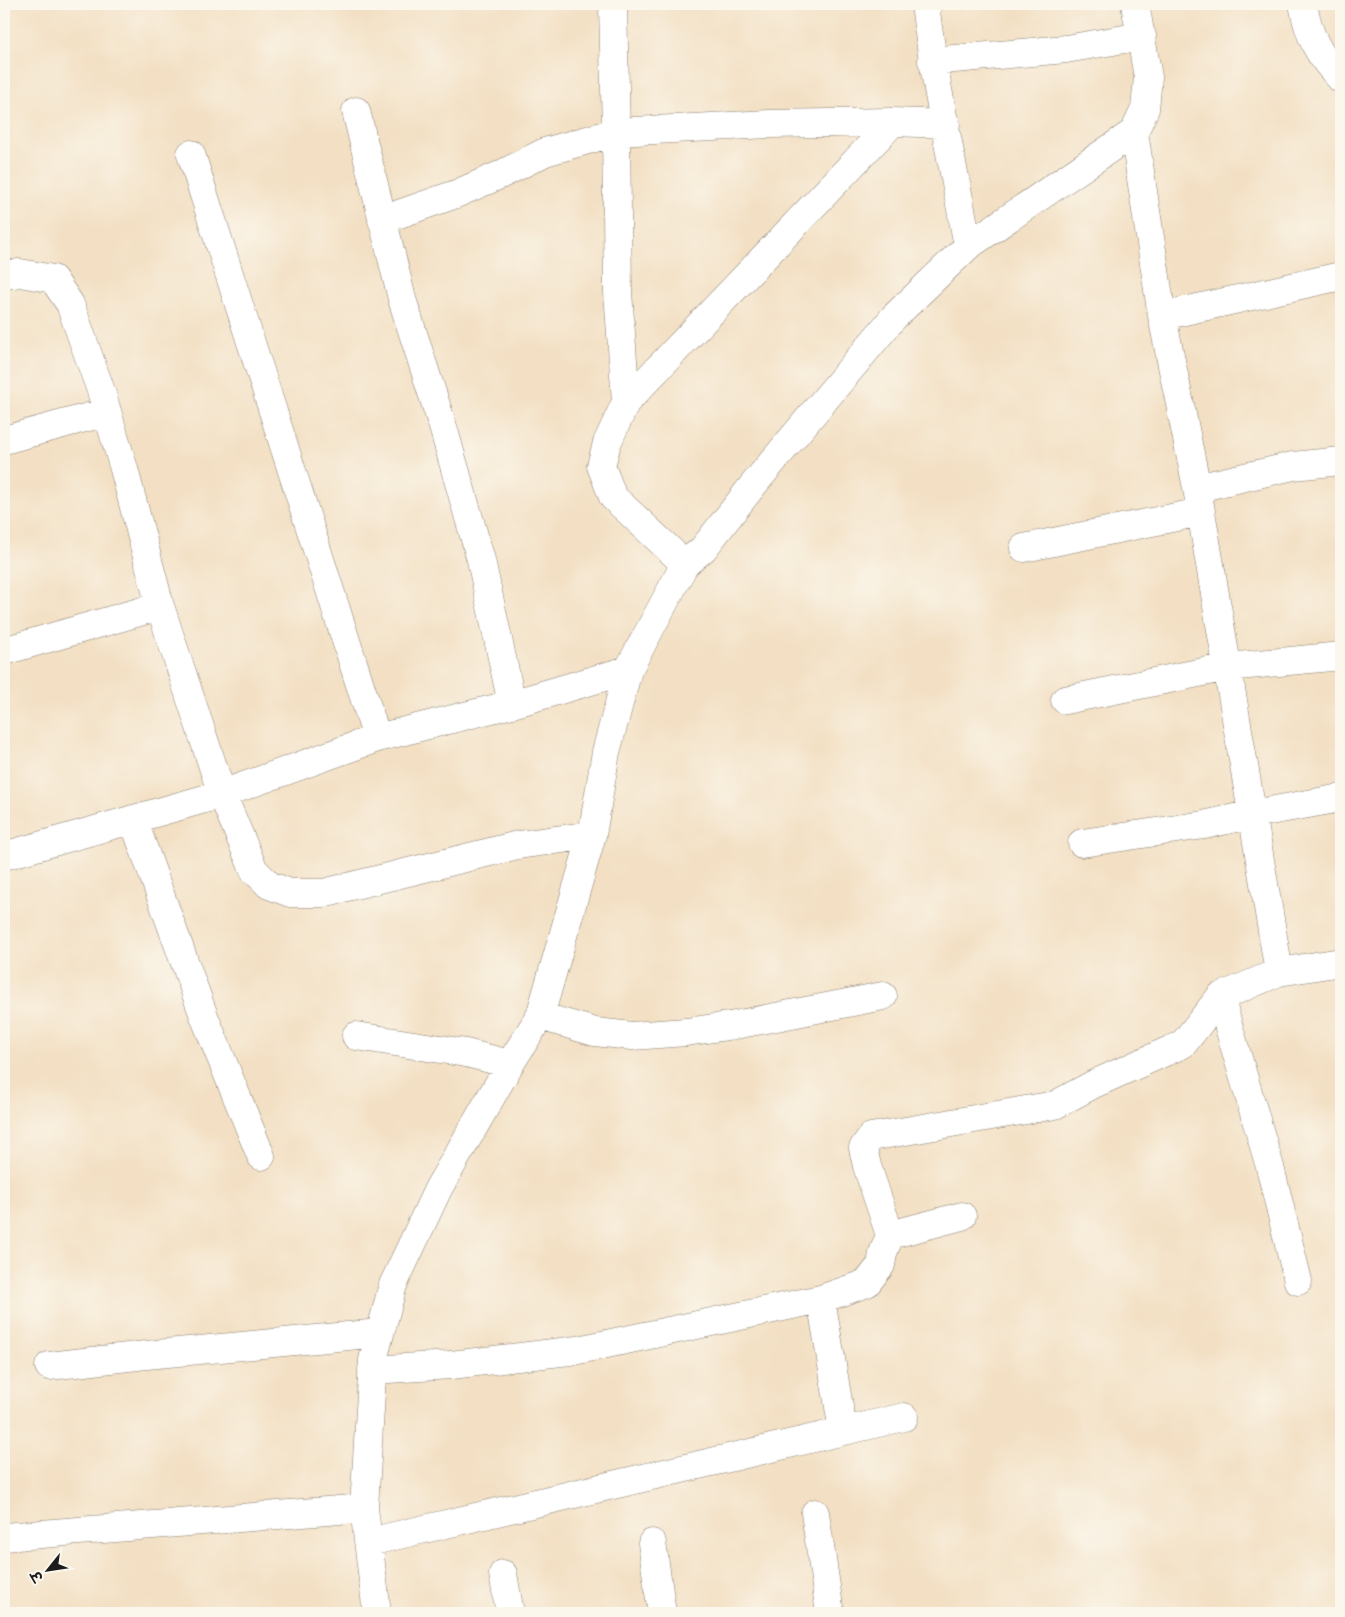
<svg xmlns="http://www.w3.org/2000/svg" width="1345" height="1617" viewBox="0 0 1345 1617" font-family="'Comic Neue','Playpen Sans Deva',sans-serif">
<rect width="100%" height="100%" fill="#fbf7ec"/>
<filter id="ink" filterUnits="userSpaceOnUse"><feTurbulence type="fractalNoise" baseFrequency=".02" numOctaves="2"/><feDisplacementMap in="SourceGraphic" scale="10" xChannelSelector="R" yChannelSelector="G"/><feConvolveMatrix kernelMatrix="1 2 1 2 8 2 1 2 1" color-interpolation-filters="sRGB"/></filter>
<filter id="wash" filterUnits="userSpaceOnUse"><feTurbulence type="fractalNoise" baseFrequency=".0096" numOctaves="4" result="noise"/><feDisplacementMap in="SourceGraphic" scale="20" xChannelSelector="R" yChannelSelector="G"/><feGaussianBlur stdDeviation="1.12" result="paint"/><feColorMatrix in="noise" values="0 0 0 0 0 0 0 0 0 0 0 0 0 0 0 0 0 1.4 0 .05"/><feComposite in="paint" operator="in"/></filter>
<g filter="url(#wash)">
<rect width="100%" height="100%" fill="#f3e0c4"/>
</g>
<g filter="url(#ink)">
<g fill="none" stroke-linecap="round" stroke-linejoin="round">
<g stroke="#887e70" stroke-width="29">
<path id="minor" d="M613,4L616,132L769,124L893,122
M925,4C935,85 953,165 968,246
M1303,4C1309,37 1318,55 1341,79
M932,61L1066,49L1142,36
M356,111L402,299L443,427L481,560L512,704
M191,154L377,738
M382,220L456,194L500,175L545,152L616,132L618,292L626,402
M4,275L20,273L53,279L70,304L101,391L124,469L160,606
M1162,316L1341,276
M4,440L107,412
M1197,488L1293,466L1341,461
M1024,548L1201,512
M685,564L613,497L601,466L607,443L626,402L893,122L946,124
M4,651L160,606L222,794L377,738L512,704L628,670
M1065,700L1228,667L1341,656
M133,819L204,1016L261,1156
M1082,843L1204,825L1253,814L1341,798
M4,856L222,794L254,870L269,885L290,893H323L518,845L592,835
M1279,972L1341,962
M1220,997L1270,1167L1298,1281
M540,1016L595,1032L632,1036L686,1032L735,1025L883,996
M356,1036L466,1053L510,1064
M890,1235L867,1166L863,1148L871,1137L1055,1105L1094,1084L1183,1044L1220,997L1279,972L1197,488L1162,316L1134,132
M821,1299L843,1431
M49,1366L146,1355L380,1333
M372,1370L451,1365L578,1350L821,1299L867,1283L881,1265L883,1253L890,1235L962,1216
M815,1513L830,1613
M4,1537L364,1508
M369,1542L904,1417
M652,1543L662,1613
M503,1574L510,1613
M377,1613L364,1508L373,1360L393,1285L438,1189L510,1064L540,1016L592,835L606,752L628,670L685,564L703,549L754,484L894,317L968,246L1134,132L1145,109L1148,77L1135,4"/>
</g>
<use href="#minor" stroke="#fff" stroke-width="28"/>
</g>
</g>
<rect width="1345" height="1617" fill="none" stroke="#fbf7ec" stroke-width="20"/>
<g transform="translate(48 1570) rotate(240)" stroke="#fbf7ec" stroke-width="4" paint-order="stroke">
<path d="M0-4L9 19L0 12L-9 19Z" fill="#1c1c1c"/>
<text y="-8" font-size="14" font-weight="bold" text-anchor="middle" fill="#1c1c1c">उ</text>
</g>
</svg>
